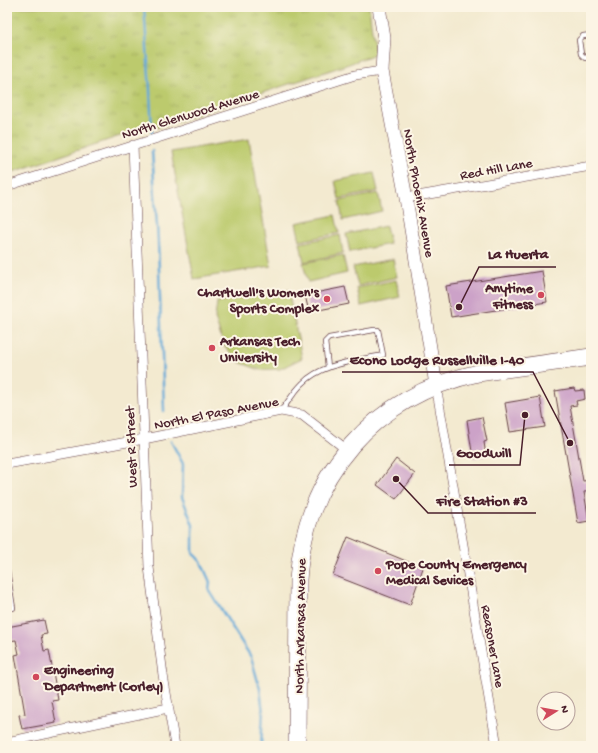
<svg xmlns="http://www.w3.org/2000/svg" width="598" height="753" viewBox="0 0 598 753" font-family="'Gochi Hand',sans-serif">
<defs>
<pattern id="grass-tufts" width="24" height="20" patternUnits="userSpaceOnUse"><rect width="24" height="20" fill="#bcca6d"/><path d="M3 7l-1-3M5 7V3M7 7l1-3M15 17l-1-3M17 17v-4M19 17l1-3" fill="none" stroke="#a3ad5f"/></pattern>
</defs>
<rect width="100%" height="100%" fill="#fcf5e5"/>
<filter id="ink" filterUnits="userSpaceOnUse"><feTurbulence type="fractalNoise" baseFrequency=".025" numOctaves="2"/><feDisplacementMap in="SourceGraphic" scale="8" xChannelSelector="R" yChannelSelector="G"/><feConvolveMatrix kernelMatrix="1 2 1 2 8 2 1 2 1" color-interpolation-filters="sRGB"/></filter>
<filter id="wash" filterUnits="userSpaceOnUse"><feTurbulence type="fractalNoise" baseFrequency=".012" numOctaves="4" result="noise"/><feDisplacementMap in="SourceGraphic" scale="16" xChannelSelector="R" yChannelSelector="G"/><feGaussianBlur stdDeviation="0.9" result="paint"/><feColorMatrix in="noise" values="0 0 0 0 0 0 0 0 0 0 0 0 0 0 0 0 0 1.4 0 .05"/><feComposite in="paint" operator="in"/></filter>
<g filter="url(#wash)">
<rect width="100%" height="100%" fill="#f3ead0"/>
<path fill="url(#grass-tufts)" stroke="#83744c" d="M7,7H369L375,54L349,64L160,127L141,129L7,174Z"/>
<path fill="#bcca6d" stroke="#83744c" d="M249,139L271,266L194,279L171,152Z
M374,173L378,191L339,199L335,181Z
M378,193L382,211L343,220L339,201Z
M335,215L339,233L300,241L296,223Z
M386,226L390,244L350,252L346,234Z
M340,235L343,253L304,262L300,243Z
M343,255L347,273L308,282L303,263Z
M393,259L397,277L358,286L353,267Z
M396,280L400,297L361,306L357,288Z
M288,290L302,358L280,369L260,370L239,362L223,344L215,318L217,302Z"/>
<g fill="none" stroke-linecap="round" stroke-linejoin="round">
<path stroke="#62a9d8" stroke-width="2.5" d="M144,7L150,90L152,133
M152,151L158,241L164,411
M171,441L183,464L182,497L193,525V553L201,562L210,582L209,590L251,657L260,689L263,712L261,746"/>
</g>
<g id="blocks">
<path fill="#cca2c8" d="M542,271L547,302L451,317L446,286Z
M345,287L349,304L309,312L305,295Z
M574,388L575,391L584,390L585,399L576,401L577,405L570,406L583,481L591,480V491L584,492L589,521L578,523L555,391Z
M540,397L545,427L510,432L505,403Z
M482,417L487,441L484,442L486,456L473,458L467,420Z
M396,459L415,474L396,499L377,485Z
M348,537L423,568L410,605L333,575Z
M44,620L47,634L41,635L44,651L49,650L58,700L52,701L56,723L22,729L19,715L25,714L15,655L19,654L16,640L7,641V627Z"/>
</g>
</g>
<g filter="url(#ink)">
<use href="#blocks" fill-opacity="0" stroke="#633d44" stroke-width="1"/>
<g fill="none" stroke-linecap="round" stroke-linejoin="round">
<g stroke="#633d44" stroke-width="6">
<path id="lane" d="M591,35L583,36L579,40L581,54L585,58L591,57
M281,411C288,402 294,392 302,384C322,363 356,361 383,355L378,330H374L329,338L325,342L328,367
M7,570L13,608"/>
</g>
<g stroke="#633d44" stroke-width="10">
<path id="street" d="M133,145L149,567L163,675L175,746
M7,186L355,75L382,71
M406,198L591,166
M436,385L497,746
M7,464L144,439L281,411L302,415L347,450
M7,742L168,708"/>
</g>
<g stroke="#633d44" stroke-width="14">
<path id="secondary" d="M379,7L384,38L382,71L406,198L436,385"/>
</g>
<g stroke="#633d44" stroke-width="18">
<path id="highway" d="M297,746L298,580C305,473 374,396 478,373L591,357"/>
</g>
<use href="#lane" stroke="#fff" stroke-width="4.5"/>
<use href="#street" stroke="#fff" stroke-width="9"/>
<use href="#secondary" stroke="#fff" stroke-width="13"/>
<use href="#highway" stroke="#fff" stroke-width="17"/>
</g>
</g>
<g fill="#d1495b" stroke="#fcf5e5" stroke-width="1.5">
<circle cx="541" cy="295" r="4"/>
<circle cx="327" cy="299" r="4"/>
<circle cx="212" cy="348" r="4"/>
<circle cx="378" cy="571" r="4"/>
<circle cx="36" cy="677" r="4"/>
</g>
<g text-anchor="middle" stroke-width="4" stroke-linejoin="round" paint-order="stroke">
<g font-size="14" fill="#4a1f2b" stroke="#fcf5e5">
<text transform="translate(190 113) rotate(-17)" y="5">North Glenwood Avenue</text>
<text transform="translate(496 168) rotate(-10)" y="5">Red Hill Lane</text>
<text transform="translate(420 193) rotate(80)" y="5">North Phoenix Avenue</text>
<text transform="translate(216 412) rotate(-11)" y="5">North El Paso Avenue</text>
<text transform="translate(130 447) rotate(-92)" y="5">West R Street</text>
<text transform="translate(299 626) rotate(-89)" y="5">North Arkansas Avenue</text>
<text transform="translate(494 646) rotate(80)" y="5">Reasoner Lane</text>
</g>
<g font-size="14" font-weight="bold" fill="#4a1f2b" stroke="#fcf5e5" text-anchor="start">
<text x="533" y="292" text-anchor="end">Anytime<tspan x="533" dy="16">Fitness</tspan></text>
<text x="319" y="296" text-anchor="end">Chartwell's Women's<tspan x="319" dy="16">Sports Complex</tspan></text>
<text x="220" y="345">Arkansas Tech<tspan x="220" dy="16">University</tspan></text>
<text x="386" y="568">Pope County Emergency<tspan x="386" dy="16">Medical Sevices</tspan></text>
<text x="44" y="674">Engineering<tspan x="44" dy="16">Department (Corley)</tspan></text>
</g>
</g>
<path fill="none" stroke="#4a1f2b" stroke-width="1.5" d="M459 307L479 267H556M570 443L533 372H342M525 415L520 465H449M396 479L428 513H536"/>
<g fill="#4a1f2b" stroke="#fcf5e5" stroke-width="1.5">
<circle cx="459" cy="307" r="4"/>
<circle cx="570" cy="443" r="4"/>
<circle cx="525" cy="415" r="4"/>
<circle cx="396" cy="479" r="4"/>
</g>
<g font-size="15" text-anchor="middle" font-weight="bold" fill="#4a1f2b" stroke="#fcf5e5" stroke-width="4" stroke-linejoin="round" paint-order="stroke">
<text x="518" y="258">La Huerta</text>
<text x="437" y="364">Econo Lodge Russellville I-40</text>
<text x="484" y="457">Goodwill</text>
<text x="482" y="505">Fire Station #3</text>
</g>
<rect width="598" height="753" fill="none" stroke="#fcf5e5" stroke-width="24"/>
<g transform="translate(556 711) rotate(79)"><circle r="19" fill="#fcf5e5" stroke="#b59f9b"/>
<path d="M0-3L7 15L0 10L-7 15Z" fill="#d1495b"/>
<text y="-6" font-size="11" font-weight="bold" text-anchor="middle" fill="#4a1f2b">N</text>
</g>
</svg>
